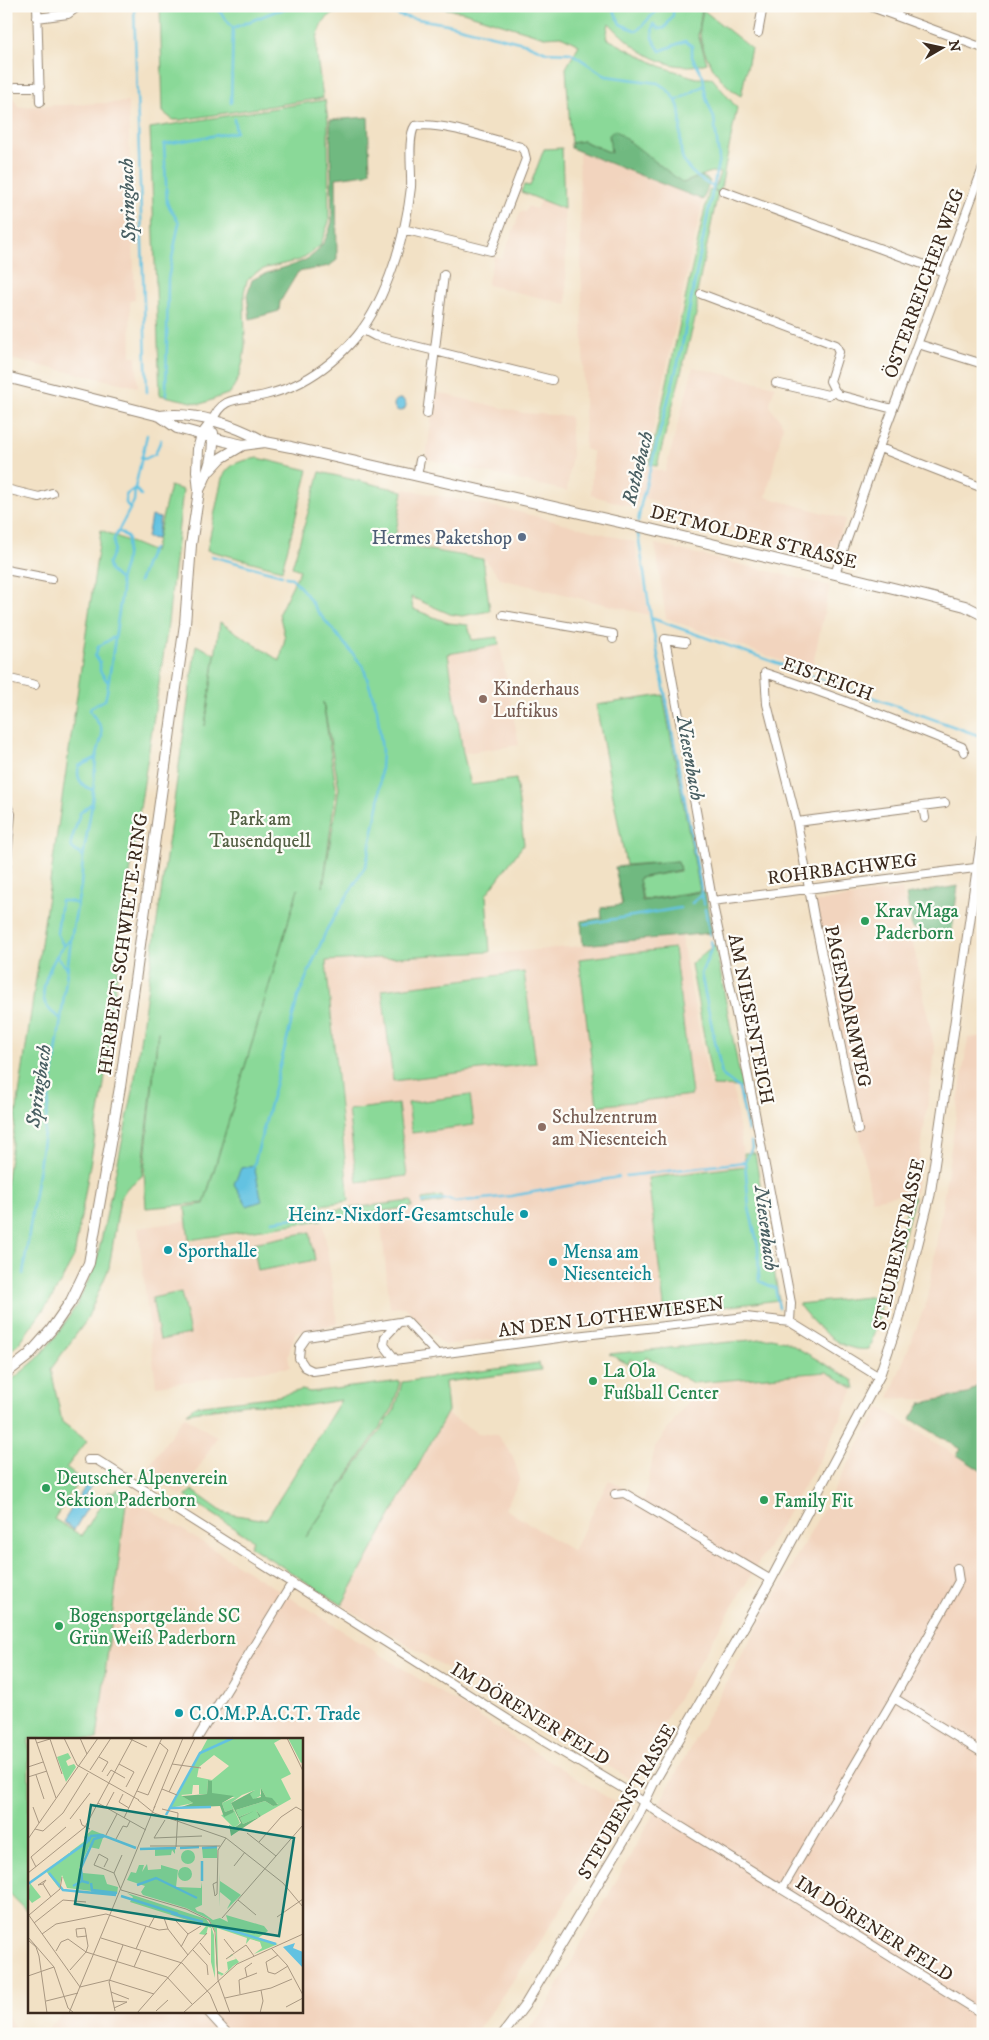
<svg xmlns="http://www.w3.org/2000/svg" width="989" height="2040" viewBox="0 0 989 2040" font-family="'IM FELL DW Pica',serif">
<rect width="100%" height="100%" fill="#fdfcf7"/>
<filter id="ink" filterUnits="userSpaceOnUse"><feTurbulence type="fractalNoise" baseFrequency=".02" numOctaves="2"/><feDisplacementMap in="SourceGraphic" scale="10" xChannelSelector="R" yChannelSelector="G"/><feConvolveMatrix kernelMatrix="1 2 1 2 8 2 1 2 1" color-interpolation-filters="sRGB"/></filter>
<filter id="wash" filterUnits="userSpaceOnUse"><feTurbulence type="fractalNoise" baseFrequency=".0096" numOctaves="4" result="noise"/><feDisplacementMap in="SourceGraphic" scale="20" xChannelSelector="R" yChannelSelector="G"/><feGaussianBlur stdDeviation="1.12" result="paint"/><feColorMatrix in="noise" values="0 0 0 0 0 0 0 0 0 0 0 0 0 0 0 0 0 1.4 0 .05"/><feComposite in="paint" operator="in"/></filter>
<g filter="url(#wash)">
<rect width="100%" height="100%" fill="#f2e1c5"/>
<path fill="#f2d4be" d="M6,84L18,107L128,102L135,299L130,300L131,356H136L138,387L6,358Z
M579,152L703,200L645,467L665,472L693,367L775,386L770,403L771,409L780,419L783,426L766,497L846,519L835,549L826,555L657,513L659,502L639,497L636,508L591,495L593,452L585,449Z
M541,200L564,209L567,304L487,285L494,256L502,258L521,211L525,212L528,206L536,209Z
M435,392L523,413L570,416L572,454L567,491L426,459Z
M404,489L511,510L635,542L649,615L501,579L483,557L395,542Z
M655,544L830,586L811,672L666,618Z
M500,645L519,745L464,753L448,654Z
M902,889L935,1051L915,1192L872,1200L816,902Z
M681,937L710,1086L733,1087L745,1166L648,1178L665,1314L566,1331L444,1345L405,1307L390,1308L379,1205L352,1208L327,961L491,954Z
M983,1036V1389L937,1400L889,1398L928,1298L968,1038Z
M186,1221L189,1242L323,1222L338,1324L295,1333L288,1356L290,1367L156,1386L138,1228Z
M827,1373L854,1389L824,1452L630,1779L342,1605L447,1414L478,1433L497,1435L513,1457L520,1479L505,1509L573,1551L609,1480L644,1501L655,1447L691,1397L715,1382Z
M880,1407L983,1473V2034H525L542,2014Z
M184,1416L217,1437L182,1496L145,1472Z
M127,1495L624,1808L538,1945L475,2034H43L65,2011H301V1739H97Z
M6,2014L19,2034H6Z"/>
<path fill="#8ad998" stroke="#62825b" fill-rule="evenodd" d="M160,6H353L354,9C301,11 319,62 323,98L181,120H173L163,112Z
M432,6H645L648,9L651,6H698L702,9L698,35L707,63C669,75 634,50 609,23L606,38L660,66L696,78H712L737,108L720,192L714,190L720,173L711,172L683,183L583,141L571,143L566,68L579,45L561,36L544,37L463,12Z
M703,10L751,48L741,96C722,86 702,56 700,34C699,27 702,17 703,10Z
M325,100L328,120L329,222L320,246L300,260L266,268L255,273L247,281L244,292L245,346L243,362L238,379L230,393L201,404L160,395L150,128Z
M562,148L564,209L521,192L524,185L530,186L544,149Z
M709,190L718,192L697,293V311L657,466L649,465Z
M258,458L308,470L282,570L207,550L222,478C231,462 240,461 258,458Z
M320,472L403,491L394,544L483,559L490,611L462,616L450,614L411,597L413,609L449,623L468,625L472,640L498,637L499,645L448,654L463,753L471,785L516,779L524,844L486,895L490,952L326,961L349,1201L322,1205V1220L189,1240L185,1207L204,1204L298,889L204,1203L146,1208L144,1171L158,1031L142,1176L127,1188L120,1199L109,1268L86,1321L51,1369L62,1422L87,1441L66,1468L80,1479L54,1519L82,1536L108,1492L115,1493L117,1489L127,1495L97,1739H29V1913L6,1890V1385L37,1359L57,1335L76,1306L96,1264L133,1091L196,645L215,654L205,726L220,622L280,661L285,638L279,613L300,570L292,567ZM323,702L339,788L323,887L336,788Z
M170,486L183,490L167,631L125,907L104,1084L74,1257L52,1298L20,1342L6,1356V1185L101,530L154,552Z
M663,695L700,891L643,900L639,878L680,871L678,861L626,865L596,705Z
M715,944L742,1087L713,1086L691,964Z
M674,948L692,1095L597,1106L579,959Z
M524,972L536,1063L393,1081L382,990Z
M470,1095L474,1125L412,1133L408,1103Z
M398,1104L407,1176L357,1182L348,1110Z
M744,1153H755L779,1300L665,1314L648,1178L745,1166Z
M442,1196L443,1202L423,1205L422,1199Z
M914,1197L889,1296L909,1198Z
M411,1201L412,1207L335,1218L334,1210Z
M310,1232L315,1260L258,1271L253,1243Z
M181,1292L190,1334L160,1340L152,1298Z
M878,1296L881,1311L869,1349C840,1353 815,1326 798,1304Z
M771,1338L785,1341L853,1380L855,1389L827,1372L693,1383L647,1357L642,1365L630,1359L628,1364L609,1354Z
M539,1363L541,1370L445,1382L448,1411L342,1605L250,1546L253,1540L185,1496L192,1490L224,1513L266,1520L341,1400L304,1406L246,1404L186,1413L195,1406L279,1396L302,1390L310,1392L400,1381L393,1408L306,1537L395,1409L402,1382Z"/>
<path fill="#6fb980" stroke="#55724f" d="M368,117L370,171L366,174L336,178L337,260L329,266L298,272L280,302L279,311L250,319L247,295L252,280C288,260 318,272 332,222L330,120Z
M615,130L683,183L702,176L710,181L703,200L571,148V143L583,141L611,153L609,135Z
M678,861L680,870L639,878L642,901L705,891L712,933L583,945L581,921L602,918L601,908L622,905L615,867Z
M958,886L951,939L912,928L906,895Z
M983,1381V1472L957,1455L961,1449L911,1419L921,1403L967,1394Z"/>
<path fill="#63c2e1" stroke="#4f7680" d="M394 405a6 6 0 1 1 12 0a6 6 0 1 1-12 0Z
M151,516L160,518L157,539L147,538Z
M254,1166L262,1201L247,1206L234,1184L241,1168Z
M87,1484L91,1486L84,1497L91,1502L74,1530L63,1522Z"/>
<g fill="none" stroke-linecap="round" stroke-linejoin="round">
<path stroke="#63c2e1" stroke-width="2.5" d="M134,6L147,392
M215,6L233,28L231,103
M381,6L400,16L447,24L527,44L546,52L571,53L606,76L658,83C689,102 678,122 681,150C682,168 699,179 713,187
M612,6L620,24L637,31L661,6
M233,28L276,11L300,6
M676,101L703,86
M166,395L168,279L179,223L167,203L164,144L236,132L234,119
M141,457L145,459L155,454L161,440
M135,488L141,495
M130,509L134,501L135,488
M638,522L641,504L681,351L719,158L714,118L706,98L703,76L692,57V46L685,41L660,51L652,38L653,24L659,29L665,28L673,15V9L670,6
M637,528L651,618L704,904
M211,556L282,575
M120,580L125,565L128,538L120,532
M139,582C144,570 146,558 153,549
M651,618L983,737
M107,681L100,671V662L95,657L98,647L114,637
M93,790C80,786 76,778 79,766L96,758
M83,857L92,804
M692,903L702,895
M705,909L710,935
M585,924L680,908
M711,941L712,947L701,974L722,1075L739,1088L748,1131
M63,945L57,933L61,901H69L77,904
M56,956L68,969
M61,1019L71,939L81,885L83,857L72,848L71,842L80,813L92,803L96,758L102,736L101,727L90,711L91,707L105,700L107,692L122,591L120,580L110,571L108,564L114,550V539L130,509L126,503V495L135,488L147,435
M751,1142L752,1148L745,1162L749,1208L758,1246L759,1281L775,1288L779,1308
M253,1169L298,997L327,929L366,865L379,802L382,751L377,709L363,666L318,612L306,594L292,578L286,577
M626,1176L745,1162
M423,1202L449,1199L455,1202L511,1196L619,1177
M272,1221L324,1214
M23,1274L61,1019C55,1015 48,1010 45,1003C38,985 57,950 71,939"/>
</g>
</g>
<g filter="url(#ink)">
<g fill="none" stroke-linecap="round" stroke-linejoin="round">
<g stroke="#968672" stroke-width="10">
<path id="minor" d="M37,6L40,102
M869,6L983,48
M896,16L900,6
M37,18L68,14L79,6
M758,33L763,6
M16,87H40
M723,191L944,272
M701,294L836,345L839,352L830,381L835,391L839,395L893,409
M362,329L375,336L552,380
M918,344L983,364
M776,383L828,395L835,391
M427,414L444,275
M212,422C222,394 241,401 265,395C277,392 290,388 301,382C322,371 342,354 357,336C387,299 406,234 411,187C412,172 407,137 415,126C441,121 493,140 521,147L524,151L526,159L491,251L403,229
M880,448L983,488
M417,476L420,460
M6,489L39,497L52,493
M6,570L52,579
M835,574L887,425L983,168
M503,615L613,634V639
M685,642L665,639L714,910L737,1018L791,1303L790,1322
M6,678L35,685
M6,803L11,814L6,869
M923,806L925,818
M797,822L945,803
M712,901L983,867
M858,1130L814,916L797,822L767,704L765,673C832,695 897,721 962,747L964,752
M436,1353L406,1321L307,1337L300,1347L299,1358L305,1367L313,1371L566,1337L746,1317L790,1322L879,1377
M395,1359L384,1345L385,1337L398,1323
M88,1460H97L520,1727L629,1792L659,1813L983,2014
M615,1494L624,1493L771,1580
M894,1698L983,1753
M197,1739L292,1583
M782,1889L894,1698L959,1581L957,1568
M207,2011L228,2034"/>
</g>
<g stroke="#968672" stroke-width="11">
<path id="tertiary" d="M503,2034L525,2005L636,1820L653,1784L771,1580L879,1377L899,1319L930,1195L983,829"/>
</g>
<g stroke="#968672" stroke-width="12">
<path id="secondary" d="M6,377L160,416C195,411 235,425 265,442
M160,416L177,428L225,441L243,445L265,442L291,447L650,529L926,596L965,606L983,615
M210,470L221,458L243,445
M199,490C209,471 214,455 213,433
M6,1373L28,1356L51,1330L71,1301L89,1263L120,1087L185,624L191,545L199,491L197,471L198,449L202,435L212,422"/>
</g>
<use href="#minor" stroke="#fff" stroke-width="8"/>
<use href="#tertiary" stroke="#fff" stroke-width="9"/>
<use href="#secondary" stroke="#fff" stroke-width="10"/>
</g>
</g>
<circle fill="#5c6f8a" stroke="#fdfcf7" stroke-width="2" cx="522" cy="537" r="5"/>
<g fill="#8d6e63" stroke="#fdfcf7" stroke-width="2">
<circle cx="483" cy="699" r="5"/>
<circle cx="542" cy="1127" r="5"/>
</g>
<g fill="#2e9e5b" stroke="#fdfcf7" stroke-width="2">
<circle cx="865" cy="921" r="5"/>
<circle cx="593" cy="1381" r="5"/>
<circle cx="46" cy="1488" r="5"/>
<circle cx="764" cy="1500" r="5"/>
<circle cx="59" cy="1626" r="5"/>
</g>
<g fill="#0f9aa8" stroke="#fdfcf7" stroke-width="2">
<circle cx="524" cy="1214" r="5"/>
<circle cx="168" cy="1250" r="5"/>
<circle cx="553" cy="1262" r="5"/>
<circle cx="179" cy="1713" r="5"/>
</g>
<g text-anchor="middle" stroke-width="4.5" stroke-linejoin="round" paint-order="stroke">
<g font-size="19" fill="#3b2a1e" stroke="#fdfcf7">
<text transform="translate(923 283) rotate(-70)" y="7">ÖSTERREICHER WEG</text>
<text transform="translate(754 536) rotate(14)" y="7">DETMOLDER STRASSE</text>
<text transform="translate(828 678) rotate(20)" y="7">EISTEICH</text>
<text transform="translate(842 868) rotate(-7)" y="7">ROHRBACHWEG</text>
<text transform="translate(122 944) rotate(-82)" y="7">HERBERT-SCHWIETE-RING</text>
<text transform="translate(849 1006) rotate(78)" y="7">PAGENDARMWEG</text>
<text transform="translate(752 1019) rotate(79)" y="7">AM NIESENTEICH</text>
<text transform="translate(898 1244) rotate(-77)" y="7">STEUBENSTRASSE</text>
<text transform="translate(611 1316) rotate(-7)" y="7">AN DEN LOTHEWIESEN</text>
<text transform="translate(531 1713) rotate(31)" y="7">IM DÖRENER FELD</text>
<text transform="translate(626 1801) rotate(-60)" y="7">STEUBENSTRASSE</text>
<text transform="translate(875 1928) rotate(32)" y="7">IM DÖRENER FELD</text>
</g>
<g font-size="19" fill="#4e5e75" stroke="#fdfcf7" text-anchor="end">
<text x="512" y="544">Hermes Paketshop</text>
</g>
<g font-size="19" fill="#785e54" stroke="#fdfcf7" text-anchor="start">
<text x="493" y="695">Kinderhaus<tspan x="493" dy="22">Luftikus</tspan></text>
<text x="552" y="1123">Schulzentrum<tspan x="552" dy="22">am Niesenteich</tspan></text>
</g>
<g font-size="19" fill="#535f43" stroke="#fdfcf7">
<text x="260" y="825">Park am<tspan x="260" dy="22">Tausendquell</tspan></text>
</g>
<g font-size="19" fill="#27864d" stroke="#fdfcf7" text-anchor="start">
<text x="875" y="917">Krav Maga<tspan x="875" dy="22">Paderborn</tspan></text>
<text x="603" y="1377">La Ola<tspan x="603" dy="22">Fußball Center</tspan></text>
<text x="56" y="1484">Deutscher Alpenverein<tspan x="56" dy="22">Sektion Paderborn</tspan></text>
<text x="774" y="1507">Family Fit</text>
<text x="69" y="1622">Bogensportgelände SC<tspan x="69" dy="22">Grün Weiß Paderborn</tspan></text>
</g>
<g font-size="19" fill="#0d838f" stroke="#fdfcf7" text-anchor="start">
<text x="514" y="1221" text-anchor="end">Heinz-Nixdorf-Gesamtschule</text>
<text x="178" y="1257">Sporthalle</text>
<text x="563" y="1258">Mensa am<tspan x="563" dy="22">Niesenteich</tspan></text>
<text x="189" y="1720">C.O.M.P.A.C.T. Trade</text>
</g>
<g font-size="20" font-style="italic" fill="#495f62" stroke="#fdfcf7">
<text transform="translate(127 200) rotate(-92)" y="7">Springbach</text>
<text transform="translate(637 468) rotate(-76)" y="7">Rothebach</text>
<text transform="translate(691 758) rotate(80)" y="7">Niesenbach</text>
<text transform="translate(38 1086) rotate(-82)" y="7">Springbach</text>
<text transform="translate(767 1228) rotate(83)" y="7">Niesenbach</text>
</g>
</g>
<g transform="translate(28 1738)">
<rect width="275" height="275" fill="#f2e1c5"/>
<path d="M180,0H255L246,5L263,36L253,41L263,61L233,78L228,72L231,79L215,86L212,80L223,74L211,79L208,72L237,63L245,68L250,66L238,59L233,50L232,56L237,61L232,58L225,62L221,56L227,52L214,57L203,65L212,85L206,90L193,77L206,74L205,71L197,74L194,65L207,59L183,56L184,43L180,42L179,56H171V47H165L164,56L153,57L165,65L142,70ZM186,17L201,28L184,42L169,39L171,29ZM260,0H275V24L273,25ZM40,15L43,20L38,23L40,28L46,26L48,29L38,44L29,19ZM64,92L104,108L76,97L71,111L61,109L51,130L55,135L76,137L79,146L90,149L89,156L39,150L34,137L31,150L18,133L41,115L43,117L42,114L58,102L56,99ZM189,109V120H175L174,109ZM147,110V116L144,112L143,117L127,118V111ZM153 119a7 7 0 1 1 14 0a7 7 0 1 1-14 0ZM119,126L120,132L133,131V127L150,132L148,149L173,150L174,144V167L167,170L169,173L175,175L185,182L192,180L200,184L198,177L236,188L240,193L230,200L250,206L226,216L234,210L232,204L222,201L218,206L219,200L189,190L190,233L196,236L200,232L199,224L208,221L205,217L199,221L204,216L211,224L222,217L205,228L199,234L193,238H192L194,237L190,236L188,225V195L181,181L158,170L115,157L113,154L117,148L99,142L103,134L108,135L111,127H116L114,134ZM150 136a7 7 0 1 1 14 0a7 7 0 1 1-14 0ZM192,134V143L213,157L199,171L203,163L192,154L191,169ZM2,145L13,159L4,165L0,160ZM99,155L178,181L183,188L186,197L187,240L183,224V190L180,189L178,197L171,196L178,188L102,164L105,159Z" fill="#8ad998" fill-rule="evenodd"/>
<path d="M180,42L184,43V55L206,58L194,65L197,74L205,71L206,74L196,79L192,68L151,70L165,65L154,58L179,56ZM233,50L238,59L244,60L250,67L245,68L237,63L208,72L211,79L226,73L212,80L215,86L231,79L228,72L233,78L203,98L201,87L206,90L213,85L203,65L227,52L222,56L225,61L233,59Z" fill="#6fb980"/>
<path d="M267,205L265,210L275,214V230L255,209Z" fill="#63c2e1"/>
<path fill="none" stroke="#63c2e1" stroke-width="2.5" d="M142,70L183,69M138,77L172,15L205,0M152,110L171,109M174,110L189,109M112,111L148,110M21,135L35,152L88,157M54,143L53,130L62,110L66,101L77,98M174,143V123M63,145L64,152L89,155M0,146L59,104V99L61,102L63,98L74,97L108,110M109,147L128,140L169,160M45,148L54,143L61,145M93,158L150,176M143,175L175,184M189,188L248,206"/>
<path fill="none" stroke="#a99882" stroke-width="1" d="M7,0L28,60M36,0L49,27L111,62M52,0L59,16M100,0L119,9M259,0L275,33M9,5L22,1L34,36M71,19L80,24L74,34M91,26L106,34L98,49M144,26L173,30M0,29L15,24M62,32L83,0M8,37L16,61M79,38L83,32L97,40M0,39L19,33M134,51L149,57M109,53L120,57L140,12L132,5M141,54L167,0M95,56L91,64L101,70M110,62L126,75L198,100L255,145L275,169M70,65L118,92M5,69L11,85M78,69L86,54M126,70L155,0M134,71L150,75L148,109M96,80L134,0M42,81L62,55M52,81L54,87L62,91M137,82L126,100L174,98M7,91L15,93L35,75L60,35M219,95L248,118M78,97L89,76M0,101L70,0M88,101L95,88L99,89L102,83M231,104L253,79L268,69L275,73M122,108H192M206,128L217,114M8,129L3,119L38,89M76,129L80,121L71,116L66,127L86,135L93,152M0,135L57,89L105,0M86,135L94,117M189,144L185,146L187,158L189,156L190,112L198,100M15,146L10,147L18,142L15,146L23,159M93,152L158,171L181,182L187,194L190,242L202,275M210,162L228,177M0,176L52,249L81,242L126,256M1,177L32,151L34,139M249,179L275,161M136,180L140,191L160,217M194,180L275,87M148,183L160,196L153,209M6,185L35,162L58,164M121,189L127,178L142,181M14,196L28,186L78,176L131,192L140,191M160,196L173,188M0,199L26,229L40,270L46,275M73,200L154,225L182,256L190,275M196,201L206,214M0,202L8,209L11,218L19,275M172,205L182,217M243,210L259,227L275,257M108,211L118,188M165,212L179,227L180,237M28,213L33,204L40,201L58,214L60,208L57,190L48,191L49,199L59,198M250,217L238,224L240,234L247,236L260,228M198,221L218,207L226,218M106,229L113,213M42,232L58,214L139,239L164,266M0,238L26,229M219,239L217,230L224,225M83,254L101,261M212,256L211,242L229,235M197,260L243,250L264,241M18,263L50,255M84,263L99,264L86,270M258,269L275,260M87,273L81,244L95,207M128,273L140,262M41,275L127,68M109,275L179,195M155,275L209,226L275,196M232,275L235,263L233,252"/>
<path fill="#0f766e" fill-opacity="0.15" stroke="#0f766e" stroke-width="2.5" d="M63,67L266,100L251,198L47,166Z"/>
<rect width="275" height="275" fill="none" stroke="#3b2a1e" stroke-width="2.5"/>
</g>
<rect width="989" height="2040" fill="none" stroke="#fdfcf7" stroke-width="25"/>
<g transform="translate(942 48) rotate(81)" stroke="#fdfcf7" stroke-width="4" paint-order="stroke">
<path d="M0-4L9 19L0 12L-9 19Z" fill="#3b2a1e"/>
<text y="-8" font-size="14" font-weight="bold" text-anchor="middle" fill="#3b2a1e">N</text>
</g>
</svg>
